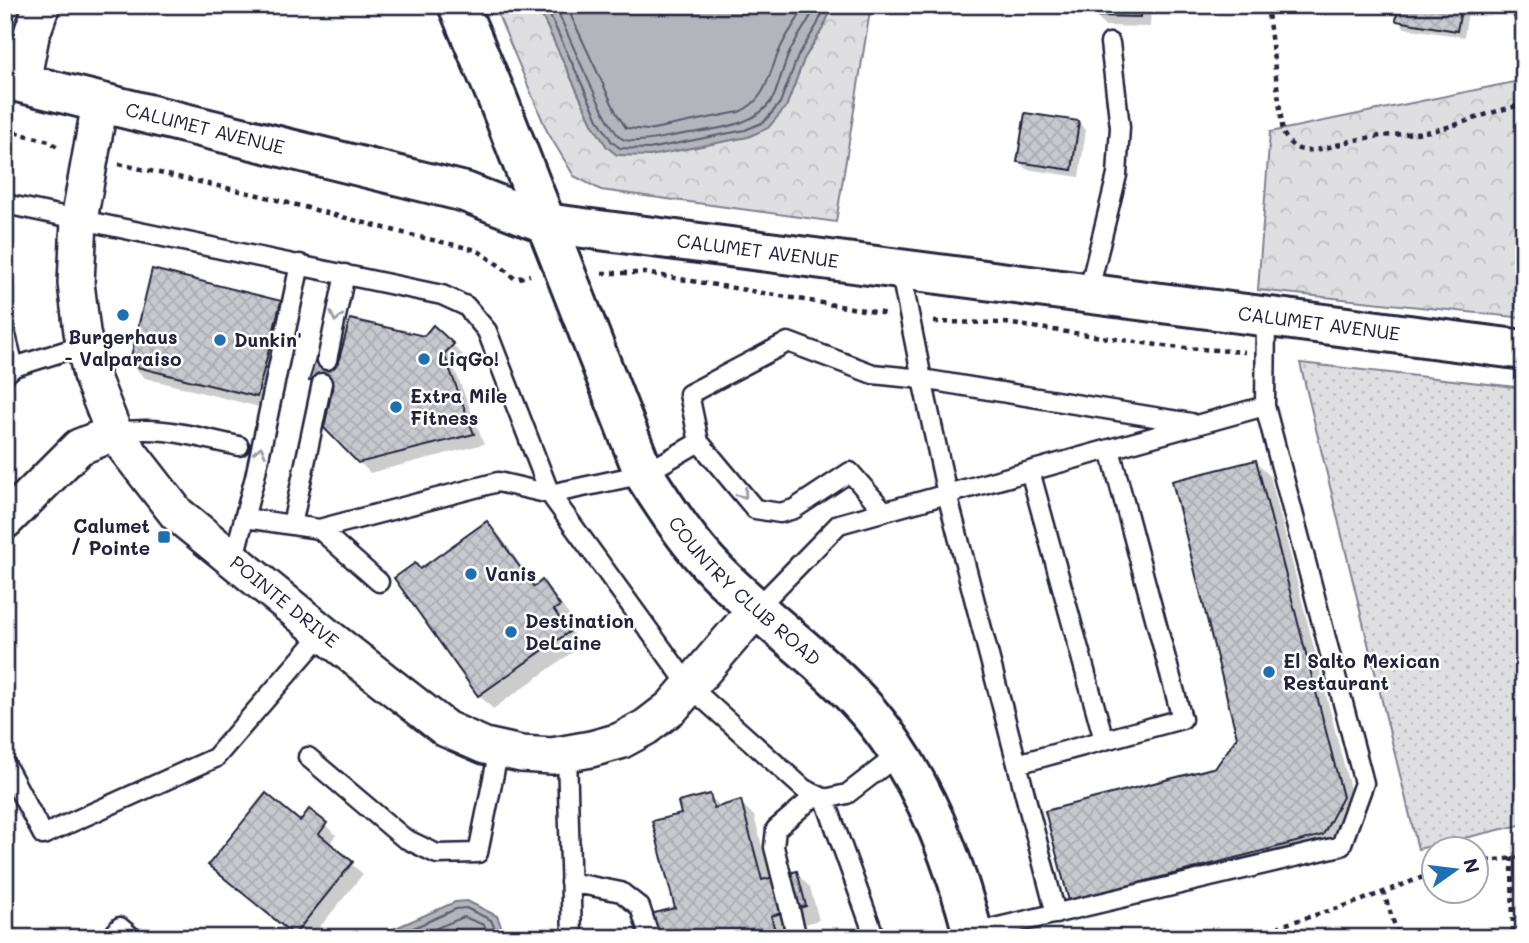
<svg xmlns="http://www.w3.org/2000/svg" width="1529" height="943" viewBox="0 0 1529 943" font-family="Mali,sans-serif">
<defs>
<pattern id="grass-dots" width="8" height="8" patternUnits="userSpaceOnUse" patternTransform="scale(1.75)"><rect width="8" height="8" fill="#dfdfe2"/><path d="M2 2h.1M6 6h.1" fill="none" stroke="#bfbfc3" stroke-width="1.8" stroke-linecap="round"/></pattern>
<pattern id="forest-crowns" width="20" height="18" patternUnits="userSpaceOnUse" patternTransform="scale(1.75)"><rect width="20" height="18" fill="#dfdfe2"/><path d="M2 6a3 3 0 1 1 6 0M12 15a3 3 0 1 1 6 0" fill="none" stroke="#bfbfc3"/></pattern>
<pattern id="building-cross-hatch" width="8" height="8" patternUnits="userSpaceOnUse" patternTransform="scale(1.75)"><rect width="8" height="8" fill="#c8c8cf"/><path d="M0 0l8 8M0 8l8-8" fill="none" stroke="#acacb3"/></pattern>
</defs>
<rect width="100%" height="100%" fill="#fff"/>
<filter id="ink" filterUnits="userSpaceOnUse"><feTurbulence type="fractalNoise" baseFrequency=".0143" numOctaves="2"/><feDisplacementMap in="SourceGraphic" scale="14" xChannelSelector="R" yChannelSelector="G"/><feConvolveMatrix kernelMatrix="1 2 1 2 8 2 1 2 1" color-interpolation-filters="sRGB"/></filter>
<g filter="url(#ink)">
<path fill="url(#grass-dots)" stroke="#80808e" stroke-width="2" d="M1300,363L1524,388V824L1418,849Z"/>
<path fill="url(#forest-crowns)" stroke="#80808e" stroke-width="2" d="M494,5H537L593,125L607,146L786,107L804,59L823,28L833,5H871L836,222L601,190L574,176L547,131Z
M1524,80V318L1258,290L1270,132Z"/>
<path fill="#b4b4bc" stroke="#7a7a88" stroke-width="2" d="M537,5H833L823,28L804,59L786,107L768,128L748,137L650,156L617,155L607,147L593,125Z
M467,901L497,916L506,938H373L455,902Z"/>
<path fill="#0003" d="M1094,5H1151L1150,27L1105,26L1094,15Z
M1400,5H1469L1464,37L1405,28L1398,20Z
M1079,123L1086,130L1079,177L1026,169L1019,161Z
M280,302L294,316L271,410L145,378L131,364Z
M452,345L463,355L453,365L484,444L370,473L326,427L333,393L322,391L311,380L340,365Z
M1256,462L1270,476L1356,812L1337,848L1084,914L1070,900L1217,768L1239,737Z
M487,523L501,537L536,587L542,583L556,597L573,621L567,625L581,646L493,709L479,695L396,578L420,570Z
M710,796L721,807L740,802L754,816L771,880L796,873L810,887L819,920L784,930L786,938H641L677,909L683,815Z
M301,823L325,825L336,835L329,844L363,874L311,938H298L221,875Z"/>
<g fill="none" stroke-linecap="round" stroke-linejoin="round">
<path stroke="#5c5c6f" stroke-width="2" d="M545,5L599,121L612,142L620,148L649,149L745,130L764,122L780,103L798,56L817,25L826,5
M555,5C564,26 608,130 621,138C632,145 661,138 673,136C705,129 757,130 774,96C780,82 783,66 790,51C798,35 809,22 816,5
M566,5L616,112L626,128L648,130L739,112C767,100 768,75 780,49C786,34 798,21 805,5
M391,938L456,909L466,908L491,920L499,938
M412,938L464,917L484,925L490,938"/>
</g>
<path fill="url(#building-cross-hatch)" stroke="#22223b" stroke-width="2" d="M1093,5H1140V17L1093,16Z
M1398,5H1462L1457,31L1396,21Z
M1510,5H1524V23L1517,25Z
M1025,113L1079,121L1072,170L1017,162Z
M152,269L281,301L257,397L129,365Z
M350,319L424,336L433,325L454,344L444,354L474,434L358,463L324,428L333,385L309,381L316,358L338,363Z
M1256,460L1343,797L1323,835L1069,901L1045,811L1216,767L1237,737L1172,481Z
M487,521L534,587L542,580L560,606L554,610L569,632L478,696L394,578L415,563L420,569Z
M266,793L300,821L309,809L327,823L319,834L353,862L294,935L208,865Z
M710,794L714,808L741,800L762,880L797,871L806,906L771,916L777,938H639L634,918L675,908L652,821L681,814L678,802Z"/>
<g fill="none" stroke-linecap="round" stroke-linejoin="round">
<g stroke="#22223b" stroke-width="23">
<path id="lane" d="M5,204L442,295L466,306L487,331L550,494L690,687L804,789L825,799L847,794L899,754
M900,269L922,379L1191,423
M1088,294L1117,175L1120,127L1110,43
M5,331L14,367L7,373
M327,360L345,274
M14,367L84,345
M114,433C159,424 195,437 239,446
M699,442L755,509L780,513L794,509L850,472L884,511
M1030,471L1104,740
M245,518L319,529L498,482L550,494L644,474L699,442L689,394L788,342L873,374L922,379L947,494L1056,914
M292,525L322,383
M319,529L379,582
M233,561L255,477L300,264
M757,608L839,524L1265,406L1266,317
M567,753L572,938
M308,757L404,838L437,854L478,853L499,749
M5,764L43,835L215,758L323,633
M1017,764L1182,719L1110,449
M825,799L875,938
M570,882L621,892L640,907L650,938
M973,933L1341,846L1364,783L1265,406
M111,938L120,927L133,938
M797,938L774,847L776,829L816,795"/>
</g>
<g stroke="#22223b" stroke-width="40">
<g id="street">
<path d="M22,83L31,36L42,5"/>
<path id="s1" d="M100,103L79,220L76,283L82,332L91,375L114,433L177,514L323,633L446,729L485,746L521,754L552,756L591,749L620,741L646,727L672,707L757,608"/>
<path d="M5,521L79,447L114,433"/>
</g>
</g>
<g stroke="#22223b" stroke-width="44">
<g id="secondary">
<path id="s2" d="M458,5L496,95L644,474C666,508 688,543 717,572C766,622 824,660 869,713C923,777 954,858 974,938"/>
<path id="s3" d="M5,79L465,192L545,223L1524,350"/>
</g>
</g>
<path stroke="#22223b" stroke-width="4.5" stroke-dasharray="5 5" stroke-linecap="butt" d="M1267,5L1283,133C1288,141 1293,149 1303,150C1321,152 1343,142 1361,139C1386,134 1411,135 1436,130C1466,123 1493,110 1524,105
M5,130L49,141L60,149
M119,164L258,195L415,236L477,250L503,268L515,279L530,275
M602,273H645L887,314
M934,322L1005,323L1171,347L1245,352
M1512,857L1513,938
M1476,862L1524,857
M1383,891L1399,938
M1273,938L1280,926L1357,902L1434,873"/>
<use href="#lane" stroke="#fff" stroke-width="18"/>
<use href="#street" stroke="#fff" stroke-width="35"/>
<use href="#secondary" stroke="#fff" stroke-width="38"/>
</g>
<defs><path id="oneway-chevron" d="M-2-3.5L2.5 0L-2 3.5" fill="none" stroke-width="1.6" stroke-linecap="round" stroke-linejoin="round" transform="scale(1.75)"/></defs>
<g stroke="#9c9ca7">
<use href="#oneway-chevron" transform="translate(336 317) rotate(102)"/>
<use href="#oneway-chevron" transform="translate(260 451) rotate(-78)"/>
<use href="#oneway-chevron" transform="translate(743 494) rotate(51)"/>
</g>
</g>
<g fill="#1f6fb2" stroke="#fff" stroke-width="2.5">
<circle cx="123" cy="315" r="7"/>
<circle cx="220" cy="340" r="7"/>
<circle cx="424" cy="359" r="7"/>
<circle cx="396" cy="407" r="7"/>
<rect x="157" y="530" width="14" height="14" rx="3.5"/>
<circle cx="471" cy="574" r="7"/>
<circle cx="511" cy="632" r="7"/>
<circle cx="1269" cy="672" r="7"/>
</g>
<g text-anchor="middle" stroke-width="5" stroke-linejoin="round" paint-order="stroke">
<g font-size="19" fill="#22223b" stroke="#fff">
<text dy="7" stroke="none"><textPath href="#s3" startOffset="206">CALUMET AVENUE</textPath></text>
<text dy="7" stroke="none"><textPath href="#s3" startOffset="774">CALUMET AVENUE</textPath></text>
<text dy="7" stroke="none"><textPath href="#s3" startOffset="1340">CALUMET AVENUE</textPath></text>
<text dy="7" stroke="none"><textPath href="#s2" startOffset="660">COUNTRY CLUB ROAD</textPath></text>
<text dy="7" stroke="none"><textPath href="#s1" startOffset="579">POINTE DRIVE</textPath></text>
</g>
<g font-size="19" font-weight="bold" fill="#22223b" stroke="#fff" text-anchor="start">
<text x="123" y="344" text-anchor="middle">Burgerhaus<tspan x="123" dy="22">- Valparaiso</tspan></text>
<text x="234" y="347">Dunkin'</text>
<text x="438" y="366">LiqGo!</text>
<text x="410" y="403">Extra Mile<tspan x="410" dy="22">Fitness</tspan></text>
<text x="150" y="533" text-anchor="end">Calumet<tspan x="150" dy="22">/ Pointe</tspan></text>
<text x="485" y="581">Vanis</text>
<text x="525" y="628">Destination<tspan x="525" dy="22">DeLaine</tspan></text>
<text x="1283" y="668">El Salto Mexican<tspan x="1283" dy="22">Restaurant</tspan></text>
</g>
</g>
<rect width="1529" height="943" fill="none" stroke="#fff" stroke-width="28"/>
<rect x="14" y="14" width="1501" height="915" fill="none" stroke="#22223b" stroke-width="2.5" filter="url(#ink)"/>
<g transform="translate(1455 870) rotate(76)"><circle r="33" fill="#ffffff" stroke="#a7a7b1" stroke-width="2"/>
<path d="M0-5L12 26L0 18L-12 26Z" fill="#1f6fb2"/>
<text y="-10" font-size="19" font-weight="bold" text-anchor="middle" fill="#22223b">N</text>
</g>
</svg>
